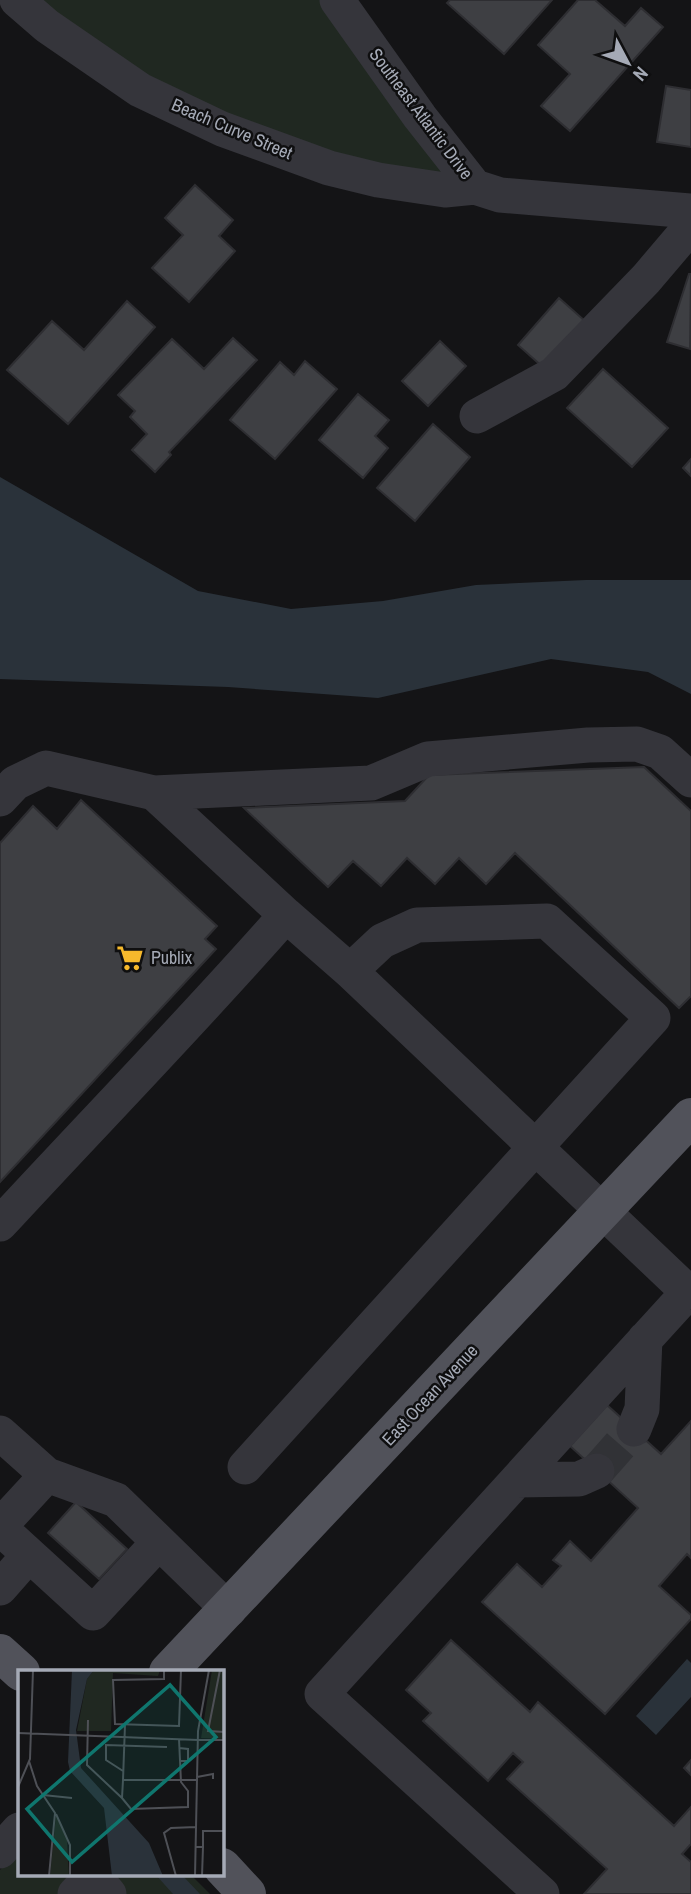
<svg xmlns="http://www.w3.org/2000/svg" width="691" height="1894" viewBox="0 0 691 1894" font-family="'Archivo Narrow',sans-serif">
<rect width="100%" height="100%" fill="#141416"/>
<path fill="#202821" d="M29,0H321L459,179L357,167L198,104L45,16Z
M19,1849V1875H191L210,1894H0V1870Z"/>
<path fill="#2a323a" d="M0,477L198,591L291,609L383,601L476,585L586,580H691V694L648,672L551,659L378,698L228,687L0,679Z
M687,1659L691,1663V1697L656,1735L636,1716Z
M156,1875H182L200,1894H173Z"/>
<path fill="#3e3f43" stroke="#2e2e32" stroke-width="2" d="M450,0H552L504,54L447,3Z
M578,0H595L625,26L641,8L663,27L570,131L541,106L570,74L538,45Z
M666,86L691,90V147L657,142Z
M195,185L233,220L219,236L235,251L189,302L152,268L183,235L165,218Z
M689,274H691L690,349L667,342Z
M559,298L585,321L544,368L518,345Z
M127,301L155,327L68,424L7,370L52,321L84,350Z
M233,338L257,360L169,452L171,455L155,472L132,450L147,434L130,417L135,411L118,395L172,339L204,369Z
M440,341L466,366L428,406L402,381Z
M305,361L337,389L275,459L230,420L280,362L294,375Z
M603,369L668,428L632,467L567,408Z
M358,394L389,420L375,436L388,448L363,478L319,440Z
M433,424L470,457L415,521L377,488Z
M691,459V476L683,468Z
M644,767L691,811V996L679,1008L515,853L486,884L459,858L435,884L407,858L381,886L353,861L328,887L244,808L405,801L429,775Z
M81,800L217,926L205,939L216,949L0,1182V843L33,806L57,829Z
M607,1405L661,1454L691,1421V1558L687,1554L659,1586L691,1615V1619L605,1714L482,1602L517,1564L542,1587L561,1566L553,1560L570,1541L591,1561L638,1508L570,1446Z
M76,1502L127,1549L99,1579L48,1533Z
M451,1640L530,1712L538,1702L674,1826L691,1807V1844L682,1854L691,1862V1894H584L607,1869L507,1779L523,1762L513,1753L488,1781L423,1721L431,1713L406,1690Z
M691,1760V1775L684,1768Z"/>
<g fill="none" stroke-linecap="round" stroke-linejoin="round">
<path stroke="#313236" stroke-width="35" stroke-dasharray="35 18" stroke-linecap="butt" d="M597,1471L634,1429"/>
<path stroke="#35353b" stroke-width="35" d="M17,0L47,26L140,90L222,129L329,168L378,180L445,190L475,187
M337,0L420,117L475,187L500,195L691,211
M477,416L554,374L646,279L691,226
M0,799L15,783L46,768L154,793
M286,915L154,793L371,783L428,759L588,745L637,744L660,752L691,780
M0,1224C95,1121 193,1021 286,915L350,971L688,1292
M634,1429L642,1409L645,1339
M0,1433L47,1475L116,1500L229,1610
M245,1467L653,1018L547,921L417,925L382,941L350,971
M517,1480L579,1479L597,1471
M0,1526L47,1475
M0,1528L93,1613L159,1542
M0,1588L29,1555
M0,1851L19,1830
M75,1894L93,1875L109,1894
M542,1894L322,1694L691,1289"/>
<path stroke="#51525a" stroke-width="38" d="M0,1653L21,1672
M168,1672L691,1117
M222,1867L247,1894"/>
</g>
<defs>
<g id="supermarket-bare" transform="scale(2.1)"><path d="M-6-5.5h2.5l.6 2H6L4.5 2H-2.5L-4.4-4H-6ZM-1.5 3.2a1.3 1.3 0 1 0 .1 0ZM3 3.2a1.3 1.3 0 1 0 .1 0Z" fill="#f6b92c" stroke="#0f0f10" stroke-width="2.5" paint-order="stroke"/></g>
</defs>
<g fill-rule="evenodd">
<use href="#supermarket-bare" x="130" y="958"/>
</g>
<g text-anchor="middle" stroke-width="5" stroke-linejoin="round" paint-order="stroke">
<g font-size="18" fill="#a5aab6" stroke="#0f0f10">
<text transform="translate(421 114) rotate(53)" y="6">Southeast Atlantic Drive</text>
<text transform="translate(232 129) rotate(23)" y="6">Beach Curve Street</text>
<text transform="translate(430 1395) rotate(-47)" y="6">East Ocean Avenue</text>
</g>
<g font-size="18" fill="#a5aab6" stroke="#0f0f10" text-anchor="start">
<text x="151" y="964">Publix</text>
</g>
</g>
<g transform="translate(18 1670)">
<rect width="206" height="206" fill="#141416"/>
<path d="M76,0H142L140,6L95,3L93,61H59L69,9ZM194,0H206V69L183,68ZM38,145L49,170L51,206H32Z" fill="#202821"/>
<path d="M54,0H76L69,9L58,60L63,98L131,173L145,206H94L86,138L52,101L50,92Z" fill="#2a323a"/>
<path fill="none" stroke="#4e5056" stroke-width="2" d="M146,0V9L95,10L97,54L161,56L163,0M202,0L190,61L207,62M70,50L69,95L104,128L105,110M107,55L105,110H179M0,63L180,70M180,70H207M161,78L170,79V91H163M11,91L19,116L37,143L31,206M105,101L88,90V75L149,77M179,107L195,104V109M0,117L12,89L15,0M25,125L54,128M104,128L113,139L170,137V121L163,112L161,69M38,144L52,175V206M177,177H185V161H207M158,206L146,163L153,158L178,157M177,206L180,61L191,0M184,206L185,177"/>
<path fill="#0f766e" fill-opacity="0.15" stroke="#0f766e" stroke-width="3.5" d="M152,15L198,67L54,192L9,139Z"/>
<rect width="206" height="206" fill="none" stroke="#a5aab6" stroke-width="3.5"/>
</g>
<g transform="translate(628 63) rotate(131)" stroke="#0f0f10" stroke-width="5" paint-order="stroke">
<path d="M0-5L12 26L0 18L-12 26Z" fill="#a5aab6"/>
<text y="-10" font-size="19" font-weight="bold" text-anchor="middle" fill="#a5aab6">N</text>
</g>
</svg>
